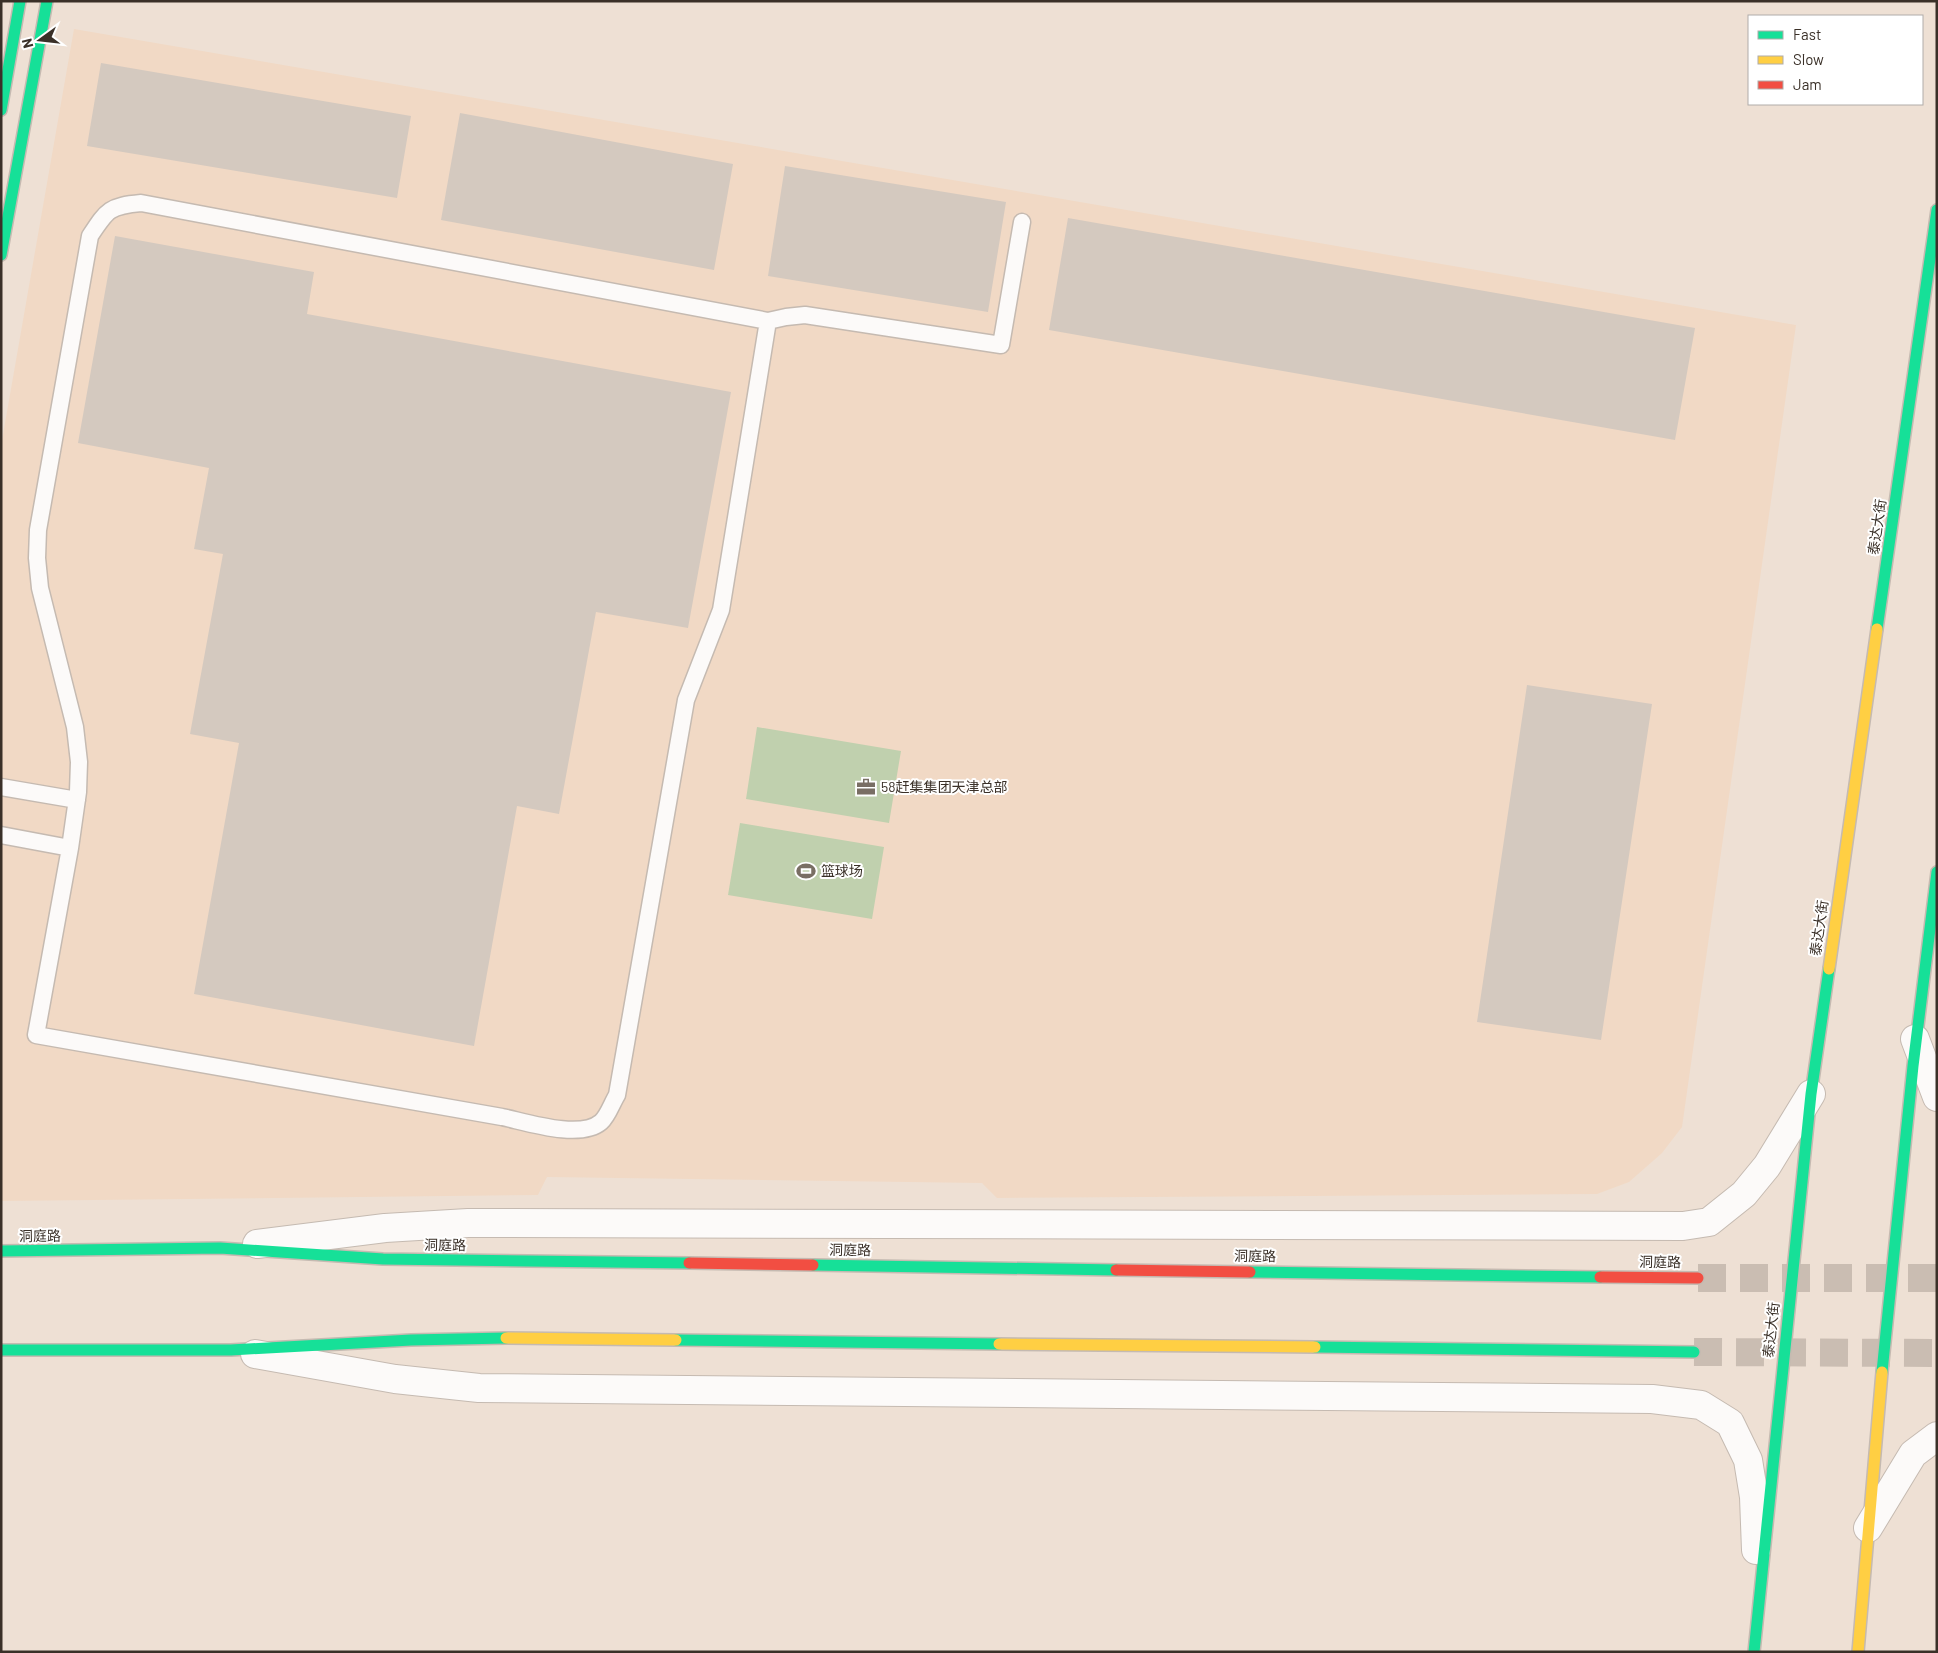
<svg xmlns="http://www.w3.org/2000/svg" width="1938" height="1653" viewBox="0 0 1938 1653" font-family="Barlow,'Noto Sans SC',sans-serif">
<rect width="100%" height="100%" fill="#eee0d4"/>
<path fill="#f1d9c5" d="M74,29L1796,325L1682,1127L1662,1153L1629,1182L1597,1194L997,1198L982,1183L547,1177L538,1195L1,1201V446Z"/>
<path fill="#c0d0ae" d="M757,727L901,751L889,823L746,799Z
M740,823L884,847L872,919L728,895Z"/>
<path fill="#d4c9bf" d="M101,63L411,116L397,198L87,146Z
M460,113L733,164L714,270L441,220Z
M785,166L1006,202L988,312L768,276Z
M1068,218L1695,328L1675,440L1049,330Z
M115,236L314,272L307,314L731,392L688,628L596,612L559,814L517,806L474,1046L194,994L239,743L190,734L223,554L194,549L209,468L78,443Z
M1527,685L1652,704L1601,1040L1477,1022Z"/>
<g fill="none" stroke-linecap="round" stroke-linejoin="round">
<path stroke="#cabdb2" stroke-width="28" stroke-dasharray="28 14" stroke-linecap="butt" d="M1698,1278H1937
M1694,1352L1937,1353"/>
<g stroke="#c5bab1" stroke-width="19">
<path id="lane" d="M141,203L768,321L721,610L686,700L617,1095C612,1103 608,1116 601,1122C580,1140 526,1122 502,1117L36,1035L70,848L78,792L79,762L75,727L40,588L37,558L38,530L90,236C107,210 109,206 141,203Z
M768,321L786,317L805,315L1001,345L1022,222
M1,787L77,800
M1,835L70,848"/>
</g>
<g stroke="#c5bab1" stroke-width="30">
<path id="street" d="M1915,1039L1937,1097
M257,1244L385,1228L468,1223L1683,1226L1709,1222L1744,1194L1767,1166L1811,1094
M255,1354L395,1379L479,1388L1652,1399L1701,1405L1730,1423L1748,1460L1754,1497L1756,1550
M1868,1528L1913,1454L1937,1436"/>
</g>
<g stroke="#c5bab1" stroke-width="14">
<path id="fast" d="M1,110L20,1
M1,255L47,1
M1877,629L1937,210
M1,1251L220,1248L383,1259L689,1263
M813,1265L1116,1270
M1250,1272L1600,1277
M676,1340L999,1344
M1315,1347L1694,1352
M1,1350H231L411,1340L506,1338
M1882,1372L1913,1066L1937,872
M1754,1652L1811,1094L1829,969"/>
</g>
<g stroke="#c5bab1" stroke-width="14">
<path id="slow" d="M1829,969L1877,629
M506,1338L676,1340
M999,1344L1315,1347
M1858,1652L1882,1372"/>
</g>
<g stroke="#c5bab1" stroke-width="14">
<path id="jam" d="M689,1263L813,1265
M1116,1270L1250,1272
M1600,1277L1698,1278"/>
</g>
<use href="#lane" stroke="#fcfaf9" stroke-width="16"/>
<use href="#street" stroke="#fcfaf9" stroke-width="28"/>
<use href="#fast" stroke="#16e098" stroke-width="11"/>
<use href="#slow" stroke="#ffcf43" stroke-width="11"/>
<use href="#jam" stroke="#f24e42" stroke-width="11"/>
</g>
<defs>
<g id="office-bare" transform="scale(1.5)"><path d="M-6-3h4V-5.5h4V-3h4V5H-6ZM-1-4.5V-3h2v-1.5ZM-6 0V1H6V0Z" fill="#796e64" stroke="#fff" stroke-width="2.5" paint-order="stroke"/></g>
<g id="stadium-bare" transform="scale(1.5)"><path d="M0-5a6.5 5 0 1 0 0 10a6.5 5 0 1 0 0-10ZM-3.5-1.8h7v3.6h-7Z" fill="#796e64" stroke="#fff" stroke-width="2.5" paint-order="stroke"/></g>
</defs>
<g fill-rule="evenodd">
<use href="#office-bare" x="866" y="787"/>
<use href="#stadium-bare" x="806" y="871"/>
</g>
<g text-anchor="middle" stroke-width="4" stroke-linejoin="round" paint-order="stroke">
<g font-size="14" fill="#3a3028" stroke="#fff">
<text transform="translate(1877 527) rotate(-82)" y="5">泰达大街</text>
<text transform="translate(1819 928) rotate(-82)" y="5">泰达大街</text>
<text transform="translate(40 1236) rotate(-1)" y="5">洞庭路</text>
<text transform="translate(445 1245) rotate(1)" y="5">洞庭路</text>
<text transform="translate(850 1250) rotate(1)" y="5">洞庭路</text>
<text transform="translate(1255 1256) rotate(1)" y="5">洞庭路</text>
<text transform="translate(1660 1262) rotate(1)" y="5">洞庭路</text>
<text transform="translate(1771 1330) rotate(-84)" y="5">泰达大街</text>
</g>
<g font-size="14" fill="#3a3028" stroke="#fff" text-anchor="start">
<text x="881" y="792">58赶集集团天津总部</text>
<text x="821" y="876">篮球场</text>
</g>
</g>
<rect width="1938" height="1653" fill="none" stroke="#3a3028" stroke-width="5"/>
<rect x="1748" y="15" width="175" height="90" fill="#ffffff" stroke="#b0aca9"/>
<rect x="1758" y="31" width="25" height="8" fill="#16e098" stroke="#b0aca9"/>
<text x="1793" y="40" font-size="15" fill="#3a3028">Fast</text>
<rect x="1758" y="56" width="25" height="8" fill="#ffcf43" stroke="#b0aca9"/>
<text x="1793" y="65" font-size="15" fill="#3a3028">Slow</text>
<rect x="1758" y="81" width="25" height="8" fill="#f24e42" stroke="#b0aca9"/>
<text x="1793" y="90" font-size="15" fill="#3a3028">Jam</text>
<g transform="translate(40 40) rotate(255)" stroke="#ffffff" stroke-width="4" paint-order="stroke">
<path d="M0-4L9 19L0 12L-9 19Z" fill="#3a3028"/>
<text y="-8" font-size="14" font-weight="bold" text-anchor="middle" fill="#3a3028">N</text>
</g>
</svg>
